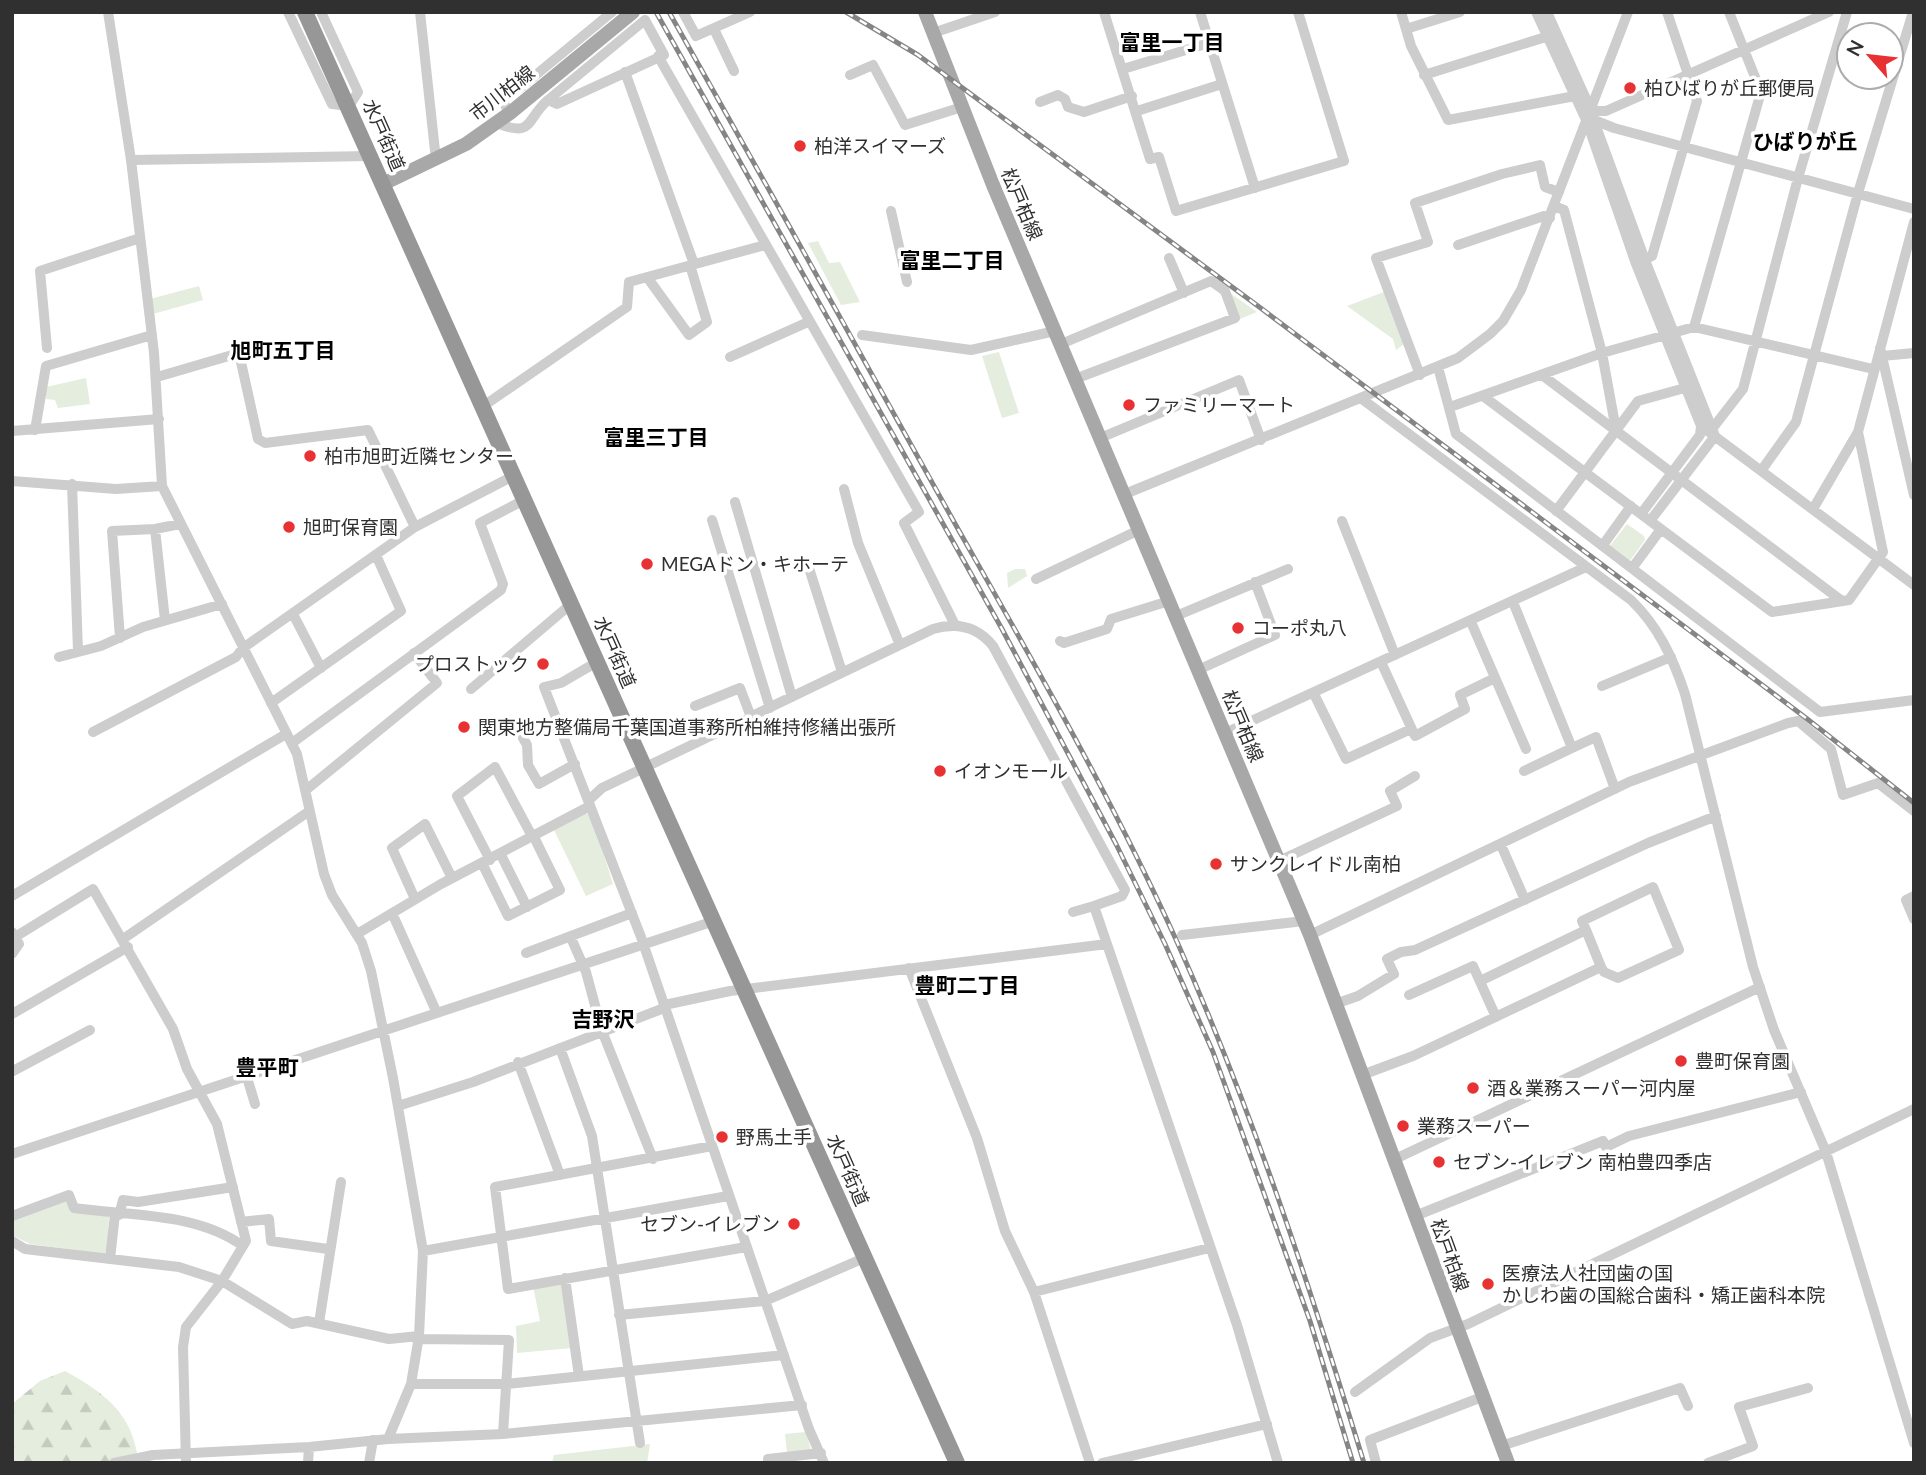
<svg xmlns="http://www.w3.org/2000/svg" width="1926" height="1475" viewBox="0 0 1926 1475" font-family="Lato,'Noto Sans JP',sans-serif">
<defs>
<pattern id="forest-firs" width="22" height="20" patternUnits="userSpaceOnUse" patternTransform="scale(1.75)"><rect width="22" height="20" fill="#e5edde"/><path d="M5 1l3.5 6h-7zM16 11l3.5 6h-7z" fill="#c5ccbf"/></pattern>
</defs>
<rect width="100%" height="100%" fill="#fff"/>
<path fill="#e5edde" d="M818,241L829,263L840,262L860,302L841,305L808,243Z
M199,286L203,300L153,314L150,299Z
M1227,291L1257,312L1240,319Z
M1384,292L1404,344L1396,350L1393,339L1347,306Z
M999,352L1019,413L1002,418L982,356Z
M86,378L90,404L58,408L55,400L46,399V387Z
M1627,524L1644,536L1645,540L1629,562L1609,547Z
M1015,569H1025L1027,576L1008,588L1007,573Z
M583,813L591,815L613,884L586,896L554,830Z
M65,1200L109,1217L107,1251L104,1254L30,1244L12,1235V1218Z
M562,1284L572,1348L517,1353L516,1326L540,1321L533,1286Z
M806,1432L811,1450L787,1453L785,1434Z
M650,1444L647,1463H552L554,1455Z"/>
<path fill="url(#forest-firs)" d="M65,1371C101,1391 129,1410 137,1453L105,1463H12V1404L40,1381Z"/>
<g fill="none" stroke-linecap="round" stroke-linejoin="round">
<path stroke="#cdcdcd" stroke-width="10" d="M108,12L131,160L154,353L162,486L297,754L324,874L332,895L362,943L371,971L393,1078L423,1251L419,1336L411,1384L388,1439L503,1434L802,1405
M288,12L332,104L349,106L358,92L321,12
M420,12L436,160
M683,12L696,36L750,12
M1104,12L1150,159L1159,157L1176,211L1344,161L1298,12
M1200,12L1255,188
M1401,12L1411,46L1448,120L1575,96
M1536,12L1587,122L1636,264L1701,426L1914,585
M1547,12L1586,99L1645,260L1715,436L1650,521
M714,29L734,71
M1406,29L1460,12
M933,33L995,12
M658,56L919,512L904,523L955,625
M1123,69L1209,43
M625,72L694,264
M850,75L873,65L905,125L962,107
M1424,75L1552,35
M1040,102L1058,95L1065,99L1068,107L1084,112L1132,96
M1137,111L1222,84
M1591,111H1606L1829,12
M510,113L501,99L505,91L520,88L612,12
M1594,120L1614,128L1914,209
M497,123C534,138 525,120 548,100L645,20L664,55L557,104L548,100
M131,160L370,156
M1554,206L1564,210L1602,353L1616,430
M891,211L907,282
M1458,245L1544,216L1550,218
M1169,258L1184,293
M1639,262L1652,256L1697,101L1667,12
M647,277L689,335L707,322L690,265
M1694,327L1761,92L1729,12
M862,335L971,350L1055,331
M1061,344L1211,281L1225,291L1235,318L1075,379
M47,348L40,271L140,238
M1880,348L1914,495
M1882,356L1914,353
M730,357L808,322
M1438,367L1456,434L1820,712L1914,700
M1420,375L1376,258L1428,242L1415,203L1502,174L1540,165L1545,187L1559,192
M1542,375L1842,601
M157,377L239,353L258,439L265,443L368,430L415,527
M1483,396L1772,612L1849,600L1883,552L1858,432
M1362,399L1631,600C1658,626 1673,658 1685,694L1753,967L1774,1030L1826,1152L1914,1443
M482,407L627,307L629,282L765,245
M1450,407L1602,353L1694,327L1873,369
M1712,429L1743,389L1798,178L1847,12
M35,430L46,366L152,335
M12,431L159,419
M1100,438L1239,380L1261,440
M1761,471L1796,422L1858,193L1913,12
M12,481L116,489L162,486
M72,484L78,651
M844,489L858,543L900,645
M1125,494L1458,358L1490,334L1503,321L1521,290L1628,12
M735,502L792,697
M1813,509L1858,432L1914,222
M1556,511L1638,401L1692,386
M1641,514L1700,435L1701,426
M712,520L770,708
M1342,521L1395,655
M155,529L165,620
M1603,545L1631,506
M808,565L842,672
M1633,567L1661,529
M1036,579L1139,530
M1513,602L1572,748L1524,771
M293,614L321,668
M1176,616L1288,569
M1471,622L1526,749
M120,638L112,531L155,529L180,524
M1060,641L1064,643L1107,629L1111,619L1169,601
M59,657L101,646L143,627L222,604
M597,662L561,683L544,687L641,937L809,1429L824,1463
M1381,662L1415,736L1465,709L1460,695L1495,678
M1198,670L1275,635L1255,582
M1602,686L1671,657
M471,689L571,604
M1314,694L1346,759L1411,729
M271,703L401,611L376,555
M695,706L740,688L751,717
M93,732L236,657L243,648L415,527L513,476
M1225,733L1586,567
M523,738L527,745L528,765L539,784L575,764
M292,743L501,590L503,584L480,523L524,500
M1572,748L1596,737L1615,789
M306,790L437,683L414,653
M590,799L602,788L933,629C957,622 977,626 993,646L1125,890L1122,896L1094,906L1237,1325L1278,1463
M1501,845L1525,900
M501,855L527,907
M490,860L457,796L495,767L533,838
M1279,861L1397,806L1390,791L1415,776
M482,863L508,916L560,890L534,837
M12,896L286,734
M1914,896L1906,900L1914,919
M415,899L392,848L425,824L452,878
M1073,912L1094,906
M392,913L436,1011
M1586,930L1601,967
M12,932L19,944L12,954
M357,934L441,884L590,806
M1182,935L1304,921
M1310,935L1629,782L1788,723L1798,721L1831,749L1843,795L1878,783L1914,811
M15,937L93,889L173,1029L187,1069L217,1124L246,1241L222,1281L186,1327L183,1347L186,1463
M571,938L586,972L602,1031L653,1159
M123,939L308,812
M526,953L632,913
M909,968L977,1138L1005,1231L1034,1292L1090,1463
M1409,995L1473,966L1496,1017
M1335,1004L1358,996L1394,974L1387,959L1401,952L1415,950L1648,843L1716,816
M12,1014L128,947
M560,1048L592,1136L640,1443
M518,1062L560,1175
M13,1071L90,1030
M246,1074L255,1104
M1362,1075L1413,1056L1601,967L1604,972L1618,978L1679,950L1653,887L1582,921L1586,930L1480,981
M398,1106L473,1082L659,1010L669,1004L730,991L1107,944
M712,1146L495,1187L508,1289L746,1247
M12,1154L714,921
M1393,1160L1760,987
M119,1215L123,1200L138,1202L233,1187
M12,1216L69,1195L74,1208C130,1216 196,1212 243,1246
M1415,1216L1603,1141L1606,1147L1629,1136L1801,1092
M241,1222L269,1219L271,1241L328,1249
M12,1241L25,1249L179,1267L222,1281L292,1324L307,1321L389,1339L419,1336
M423,1251L728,1196
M110,1259L115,1214
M565,1278L579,1376
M1034,1292L1209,1248
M619,1315L765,1301L864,1258
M319,1323L341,1182
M418,1339L509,1340L503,1434
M411,1384H507L784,1355
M1355,1392L1430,1338L1468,1324L1914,1109
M1501,1446L1680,1388L1688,1406
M114,1463L153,1455L309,1447L388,1439
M308,1463L309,1447
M369,1463L373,1440
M768,1463V1459L821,1453
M1102,1463L1267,1424
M1376,1463L1370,1440L1482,1397
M1708,1463L1753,1446L1739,1407L1808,1388"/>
<path stroke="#a8a8a8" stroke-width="14" d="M925,12L993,185L1310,935L1508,1463
M383,184L466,144L510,113L633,12"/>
<path stroke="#979797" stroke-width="16" d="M305,12L957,1463"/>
<g stroke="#858585" stroke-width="5">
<path id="rail" d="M656,12L1002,629L1116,844L1165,944L1213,1052L1310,1321L1353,1463
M669,12C766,184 862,356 958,529C1035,665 1114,802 1178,944C1253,1112 1310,1287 1364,1463
M846,12L918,55L1262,309L1806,718L1914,803"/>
</g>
<use href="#rail" stroke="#fff" stroke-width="2.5" stroke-dasharray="8" stroke-linecap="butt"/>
</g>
<g fill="#e83132" stroke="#fff" stroke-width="2.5">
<circle cx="1630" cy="88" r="7"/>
<circle cx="800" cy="146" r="7"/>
<circle cx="1129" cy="405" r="7"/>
<circle cx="310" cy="456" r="7"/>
<circle cx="289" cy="527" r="7"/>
<circle cx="647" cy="564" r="7"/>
<circle cx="1238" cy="628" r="7"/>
<circle cx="543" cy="664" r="7"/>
<circle cx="464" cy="727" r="7"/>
<circle cx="940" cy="771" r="7"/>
<circle cx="1216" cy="864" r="7"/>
<circle cx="1681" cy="1061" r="7"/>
<circle cx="1473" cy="1088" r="7"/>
<circle cx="1403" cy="1126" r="7"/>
<circle cx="722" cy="1137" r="7"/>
<circle cx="1439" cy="1162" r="7"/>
<circle cx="794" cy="1224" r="7"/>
<circle cx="1488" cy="1284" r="7"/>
</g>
<g text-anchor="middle" stroke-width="7" stroke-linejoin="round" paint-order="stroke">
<g font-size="19" fill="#303030" stroke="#fff" text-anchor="start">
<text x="1644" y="95">柏ひばりが丘郵便局</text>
<text x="814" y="153">柏洋スイマーズ</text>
<text x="1143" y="412">ファミリーマート</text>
<text x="324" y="463">柏市旭町近隣センター</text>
<text x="303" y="534">旭町保育園</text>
<text x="661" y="571">MEGAドン・キホーテ</text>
<text x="1252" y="635">コーポ丸八</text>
<text x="529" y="671" text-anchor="end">プロストック</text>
<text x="478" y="734">関東地方整備局千葉国道事務所柏維持修繕出張所</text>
<text x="954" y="778">イオンモール</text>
<text x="1230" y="871">サンクレイドル南柏</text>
<text x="1695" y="1068">豊町保育園</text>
<text x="1487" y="1095">酒＆業務スーパー河内屋</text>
<text x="1417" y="1133">業務スーパー</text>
<text x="736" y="1144">野馬土手</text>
<text x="1453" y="1169">セブン-イレブン 南柏豊四季店</text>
<text x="780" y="1231" text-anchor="end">セブン-イレブン</text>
<text x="1502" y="1280">医療法人社団歯の国<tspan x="1502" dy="22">かしわ歯の国総合歯科・矯正歯科本院</tspan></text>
</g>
<g font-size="19" fill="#303030" stroke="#fff">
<text transform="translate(502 93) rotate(-38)" y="7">市川柏線</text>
<text transform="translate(384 135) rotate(66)" y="7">水戸街道</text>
<text transform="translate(1022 204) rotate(67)" y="7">松戸柏線</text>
<text transform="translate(615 652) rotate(66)" y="7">水戸街道</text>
<text transform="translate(1243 726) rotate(67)" y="7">松戸柏線</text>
<text transform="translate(848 1170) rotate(66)" y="7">水戸街道</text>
<text transform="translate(1450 1255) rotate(70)" y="7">松戸柏線</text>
</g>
<g font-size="21" font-weight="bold" fill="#000" stroke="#fff">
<text x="1172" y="50">富里一丁目</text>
<text x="1805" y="149">ひばりが丘</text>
<text x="952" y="268">富里二丁目</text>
<text x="283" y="358">旭町五丁目</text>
<text x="656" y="445">富里三丁目</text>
<text x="967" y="993">豊町二丁目</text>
<text x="603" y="1027">吉野沢</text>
<text x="267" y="1075">豊平町</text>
</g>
</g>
<rect width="1926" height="1475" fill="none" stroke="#303030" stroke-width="28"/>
<g transform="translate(1870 56) rotate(298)"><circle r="33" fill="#ffffff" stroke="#acacac" stroke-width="2"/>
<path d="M0-5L12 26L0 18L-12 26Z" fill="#e83132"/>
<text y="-10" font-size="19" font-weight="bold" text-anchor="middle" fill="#303030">N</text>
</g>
</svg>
